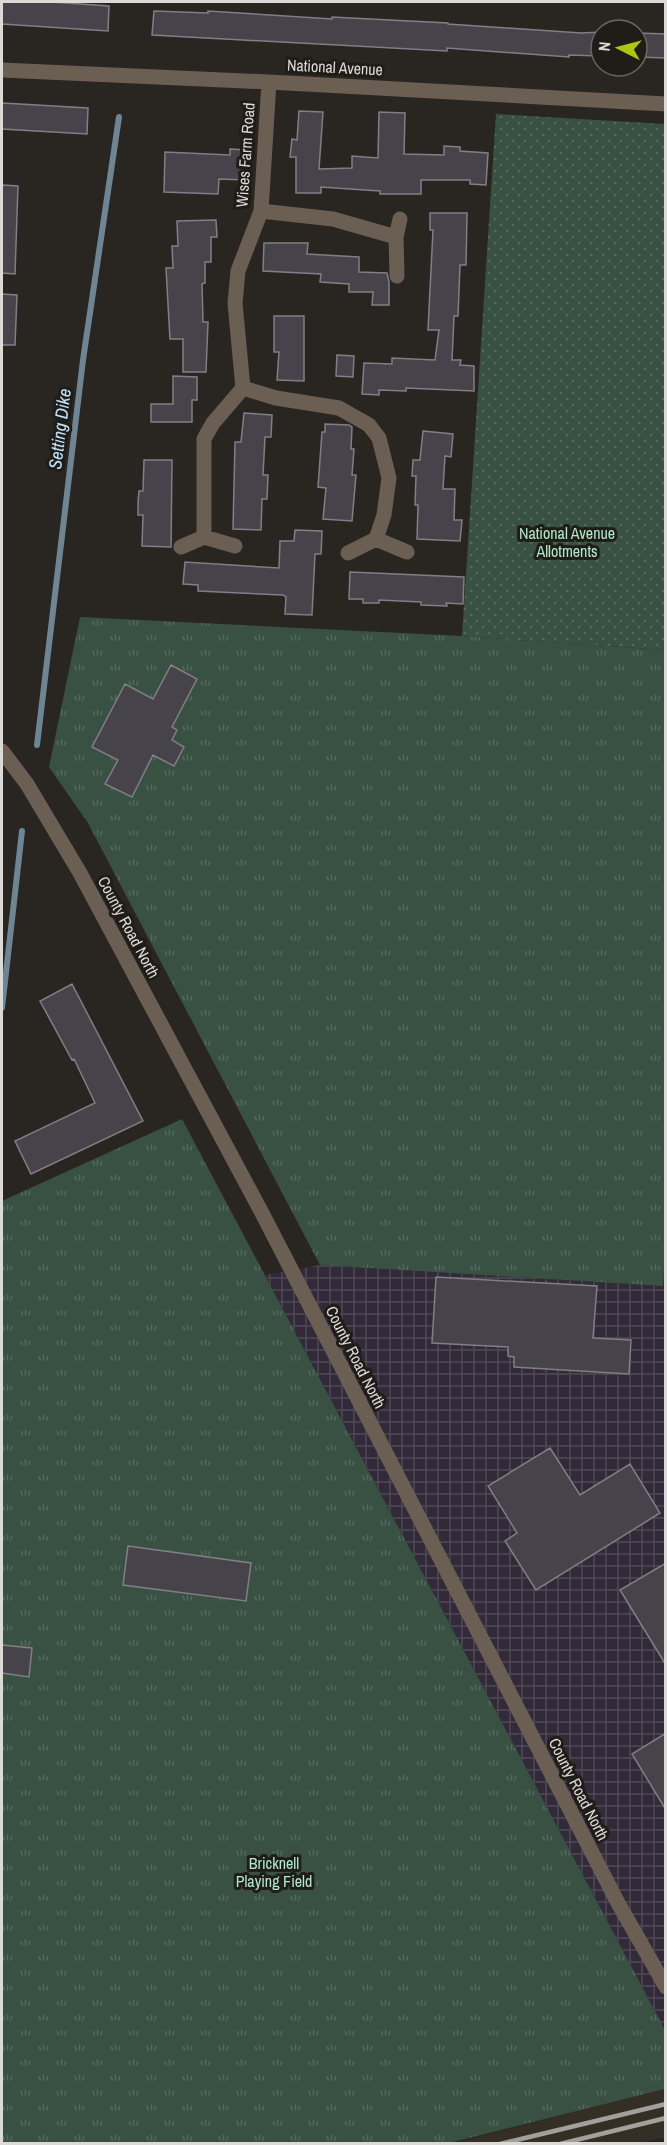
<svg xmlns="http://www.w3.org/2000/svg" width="667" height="2145" viewBox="0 0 667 2145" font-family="'Archivo Narrow',sans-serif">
<defs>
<pattern id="industrial-grid" width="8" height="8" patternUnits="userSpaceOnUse" patternTransform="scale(1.5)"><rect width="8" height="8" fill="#322a39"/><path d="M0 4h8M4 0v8" fill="none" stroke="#4f4855"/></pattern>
<pattern id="grass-dots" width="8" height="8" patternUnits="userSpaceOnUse" patternTransform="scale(1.5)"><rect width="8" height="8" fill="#385143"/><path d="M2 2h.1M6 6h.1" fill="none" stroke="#54695d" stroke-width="1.8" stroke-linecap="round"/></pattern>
<pattern id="park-tufts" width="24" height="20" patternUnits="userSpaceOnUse" patternTransform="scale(1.5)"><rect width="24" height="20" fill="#385143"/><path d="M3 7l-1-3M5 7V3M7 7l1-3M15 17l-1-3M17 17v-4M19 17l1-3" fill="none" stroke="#54695d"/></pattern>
</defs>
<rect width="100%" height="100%" fill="#292621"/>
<path fill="#352e25" d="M665,2089V2137L637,2144H449Z"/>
<path fill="url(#industrial-grid)" d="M665,1233V2030L265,1275L320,1265L662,1286Z"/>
<path fill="url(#grass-dots)" d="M496,114L665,124V650L462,636Z"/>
<path fill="url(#park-tufts)" d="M80,617L462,636L665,650L666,1233L663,1286L320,1265L88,823L49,767Z
M182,1119L665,2030V2089L449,2143H2V1201Z"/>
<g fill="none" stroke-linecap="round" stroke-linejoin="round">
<path stroke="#6e8694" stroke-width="6" d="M37,745L83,360L119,117
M2,1008L22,831"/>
</g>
<path fill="#46444a" stroke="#817e85" stroke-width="1.5" d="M2,2H52L109,6L108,31L2,24Z
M154,11L208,13V11L332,19V17L448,23V24L581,33L601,32V56L569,55V57L447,48V51L152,35Z
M637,33L666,34V58L637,57Z
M2,103L88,108L87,134L2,129Z
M299,111L323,112L319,169L352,168V156L378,158L379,112L405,113L404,154L444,155V146L460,147V151L488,153L486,185L470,184V180H421V194H380V191L321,187V193H296V157H290L292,139L297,140Z
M230,149L247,150L246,180L219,179L218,194L164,192L165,152L230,155Z
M2,185L18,186L15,274L2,273Z
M430,213H467L466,265H460L458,316H454L452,360H461L460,365L474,366V391L406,388V391L379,390V395L362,394L364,363L392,364V358L435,360L439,330H428L433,230H430Z
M216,220L217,237H211V262H205V283L202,284L203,322H208L206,372H183V339H170L166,268H173L172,246H178L177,221Z
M264,243H308L307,254L359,257V272L387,273L389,282V305H372L373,292H349V284L320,282L321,274L263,271Z
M2,294L17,295L15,345H2Z
M274,316H304V381L277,380L279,352H274Z
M337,355L354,356L353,377L336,376Z
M173,376L197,377V400H192V422H151V404H173Z
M244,413L272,415L271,437H265L263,475H268L267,499H262L261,530L233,529L235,442H241Z
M325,424L349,425L352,427L351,449H354L352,475H356L352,521L323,519L326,488L318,487L322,432H325Z
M423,431L453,434L451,457L445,456L443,489H455L454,520H462L460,541L417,539L418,505H415L416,476H412L413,460H420Z
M144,460H172L171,547L142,546L143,515H138V502L139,491H143Z
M295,530L322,531L321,554H315L312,615L285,614L286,597L283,595L198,591V585L183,584L185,562L279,568L280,541H294Z
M350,572L464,577L463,604L446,603L447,606L421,605V602L379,600V603H363V599H349Z
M171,665L197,679L172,727L177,730L172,740L184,747L174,766L153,755L132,797L105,784L118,760L92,747L125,684L153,699Z
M72,984L143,1121L31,1174L15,1141L95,1103L74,1059L72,1060L40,1001Z
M436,1277L597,1286L593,1338L631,1340L629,1374L514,1367V1357L508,1356V1347L432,1343Z
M550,1448L580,1495L630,1464L660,1513L536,1590L505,1541L517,1533L488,1486Z
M128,1546L251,1563L246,1601L123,1585Z
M666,1563V1665L620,1590Z
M2,1645L32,1648L29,1677L2,1673Z
M666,1733V1810L632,1754Z"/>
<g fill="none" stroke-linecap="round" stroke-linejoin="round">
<path stroke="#6b5f53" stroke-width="15" d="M2,70L269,82L666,104
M261,211L333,219L396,237
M397,276L396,237L400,219
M243,388L276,398L339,408L369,425L379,438L389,478L384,515L376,539
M204,537V439L213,423L243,388L235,303L238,271L261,211L269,82
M181,547L204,537L235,546
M348,553L376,539L407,552"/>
<path stroke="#6b5f53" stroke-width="15" d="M2,751L27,784L80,873L262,1213L618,1903L666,1987"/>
<path stroke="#a29f9c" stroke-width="4.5" d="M500,2144L666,2104
M560,2144L666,2118"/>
</g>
<g text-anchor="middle" stroke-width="6" stroke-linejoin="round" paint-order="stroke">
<g font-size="16" fill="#dcdad7" stroke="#201c18">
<text transform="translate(335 67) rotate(3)" y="6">National Avenue</text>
<text transform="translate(245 155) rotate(-86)" y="6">Wises Farm Road</text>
<text transform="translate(129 927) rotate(62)" y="6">County Road North</text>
<text transform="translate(356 1357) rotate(63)" y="6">County Road North</text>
<text transform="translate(579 1789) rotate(63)" y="6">County Road North</text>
</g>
<g font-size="16" fill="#abebc7" stroke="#201c18">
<text x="567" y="539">National Avenue<tspan x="567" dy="18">Allotments</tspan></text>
<text x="274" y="1869">Bricknell<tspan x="274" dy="18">Playing Field</tspan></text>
</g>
<g font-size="18" font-style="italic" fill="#c1e5fd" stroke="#201c18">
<text transform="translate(60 429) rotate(-83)" y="6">Setting Dike</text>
</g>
</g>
<rect width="667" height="2145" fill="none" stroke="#dcdad7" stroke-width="6"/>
<g transform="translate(619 48) rotate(276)"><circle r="28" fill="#201c18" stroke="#6b6864" stroke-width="1.5"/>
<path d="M0-4.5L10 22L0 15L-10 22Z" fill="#acc612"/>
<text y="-9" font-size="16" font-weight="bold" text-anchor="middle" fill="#dcdad7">N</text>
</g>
</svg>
